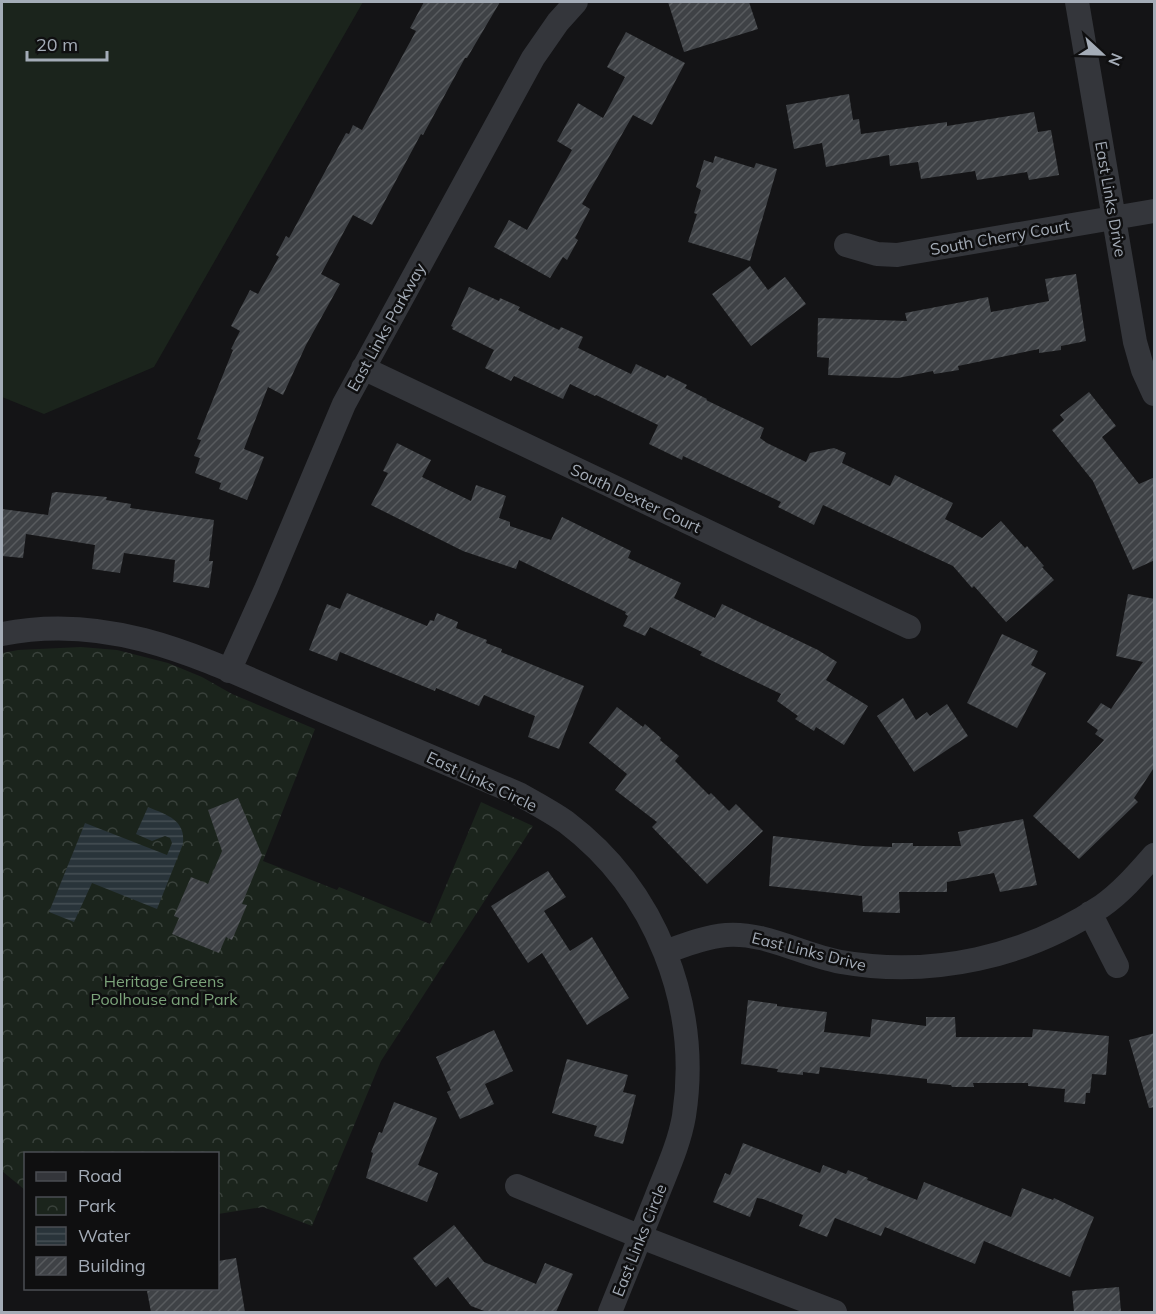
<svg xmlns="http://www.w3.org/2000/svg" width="1156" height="1314" viewBox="0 0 1156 1314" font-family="Mulish,sans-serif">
<defs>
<pattern id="park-crowns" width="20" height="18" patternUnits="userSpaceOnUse" patternTransform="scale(1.5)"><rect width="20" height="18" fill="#1b241c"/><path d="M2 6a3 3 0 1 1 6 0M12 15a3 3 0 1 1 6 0" fill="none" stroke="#39413b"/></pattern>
<pattern id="water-rules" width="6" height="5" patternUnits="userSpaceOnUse" patternTransform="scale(1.5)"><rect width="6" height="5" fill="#29343a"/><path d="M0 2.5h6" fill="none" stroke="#454f54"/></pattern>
<pattern id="building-hatch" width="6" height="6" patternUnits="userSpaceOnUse" patternTransform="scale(1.5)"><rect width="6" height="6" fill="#3f4246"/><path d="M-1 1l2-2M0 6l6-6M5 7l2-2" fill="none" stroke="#585b5e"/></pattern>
</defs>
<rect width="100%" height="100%" fill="#141416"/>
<path fill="#1b241c" d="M2,2H363L154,367L44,414L2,397Z"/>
<path fill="url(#park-crowns)" d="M81,647L117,650L168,663L202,677L232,694L315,729L263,861L337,890L339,887L430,924L481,802L533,826L381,1061L312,1226L263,1207L218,1214V1154H26L25,1190L2,1171V653L18,650Z"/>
<path fill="url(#water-rules)" d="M148,807C167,815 186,820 183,844L157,909L92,883L74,922L49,912L85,823L167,855L172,843L170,838L165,836L152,841L136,834Z"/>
<path fill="url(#building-hatch)" d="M424,2H500L467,58H465L423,135L421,134L372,225L353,215L321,274L340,284L306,345L283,395L268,387L244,449L264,457L247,500L219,489L221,483L195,473L200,458L194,456L201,440L197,439L233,350L231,349L240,331L231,326L250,290L258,294L279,257L276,255L286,236L289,238L346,133L349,134L353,125L362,130L416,31L410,28Z
M668,2H749L758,29L684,52Z
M626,32L685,63L652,125L633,115L582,204L590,209L575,238L578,240L567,260L563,257L550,278L494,247L509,220L527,230L572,150L557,141L578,103L603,118L625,77L607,67Z
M849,94L853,120L859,119L861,134L947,122V126L1034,112L1038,132L1051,130L1059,175L1029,180L1027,172L977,180L975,171L921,179L918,162L890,166L889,155L826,167L822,143L794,149L786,105Z
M715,156L754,168L756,163L777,169L750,261L688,242L697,214L694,213L701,190L696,187L704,160L713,163Z
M750,266L768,290L785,277L806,304L751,346L712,294Z
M1076,274L1086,341L1061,346V350L1039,353V349L958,366L959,370L934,374L933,371L898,378L828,375L829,358L817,357L818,318L907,321L905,313L988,297L991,312L1049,301L1045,279Z
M469,287L499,301L500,298L520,307L518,310L559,330L561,327L583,337L578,348L631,374L636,364L665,378L667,375L687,385L685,388L707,399L706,400L764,428L760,438L767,443L806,462L810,453L834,448L846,453L842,463L890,486L895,475L953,503L945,519L982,538L1001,521L1025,548L1027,546L1044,566L1042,567L1054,580L1006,622L974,586L972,588L953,566L823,505L814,525L778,507L781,502L683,456L682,460L649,444L658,425L596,395L595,396L570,384L563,399L514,376L511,381L485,368L494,350L452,329L453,327L451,326Z
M1089,392L1116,426L1102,437L1139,484L1155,477V560L1133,570L1093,481L1052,430L1064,420L1060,415Z
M397,443L431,460L422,477L471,501L476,485L506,496L499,518L510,522V526L551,540L562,517L631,551L628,558L681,583L674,598L715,618L722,604L818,650L837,662L826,680L868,706L844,745L816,727L814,731L795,719L798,716L777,701L781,694L700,655L702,652L650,627L645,636L623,626L628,616L625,614L626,612L519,560L516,569L463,551L371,505L388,473L383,471Z
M56,492L107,497L106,500L131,504L130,508L214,520L209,561H213L209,588L173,582L175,560L124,553L120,573L92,569L95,545L26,534L23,558L2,556V509L48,515L52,493Z
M347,593L427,626L430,620L434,621L437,613L458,622L456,628L487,640L486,643L502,649L501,652L584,686L559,749L528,737L535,716L484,695L479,706L436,688L435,691L340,652L337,661L309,650L327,604L340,609Z
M1128,594L1155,599V766L1134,798L1138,802L1079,859L1033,816L1104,740L1095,734L1098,730L1087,722L1101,703L1111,709L1143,662L1116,656Z
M1002,634L1038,651L1031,665L1046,673L1017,728L967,703Z
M903,698L916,720L927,712L930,716L947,704L968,736L914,772L877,716Z
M617,707L643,727L645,724L661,738L660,740L679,756L675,761L709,795L711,793L729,811L736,804L763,831L707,884L652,827L657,822L615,790L627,774L589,743Z
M238,798L262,855L242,904L247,905L232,940L226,937L219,953L172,934L179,918L174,916L191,877L208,884L222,851L208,810Z
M1023,819L1037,885L1000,892L994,873L947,882V892H899L900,913L863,912L862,896L769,886L773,836L863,846L892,847V843H913V846H961L958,832Z
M548,871L566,897L544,911L570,951L592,937L629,998L587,1025L542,953L528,963L491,906Z
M748,1000L777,1004V1006L827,1012L824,1032L870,1037L872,1019L926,1026V1017H955L956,1037H1032L1033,1029L1109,1036L1106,1075L1092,1074L1090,1093H1086L1085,1104L1064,1102L1065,1089L1028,1086V1083H973L974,1087H952L951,1085L927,1083V1079L820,1067L819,1074L803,1072V1075L777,1072L778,1069L741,1064Z
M494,1030L513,1071L485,1084L494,1104L460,1119L447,1092L451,1090L436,1057Z
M1155,1033V1107L1149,1108L1129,1040Z
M567,1059L628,1075L623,1092L636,1095L623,1144L594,1136L597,1126L552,1113Z
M394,1102L437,1118L418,1165L438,1173L427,1202L366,1178L373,1153L371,1152L379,1132L382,1133Z
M743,1143L820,1173L823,1165L846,1174L848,1170L868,1178L867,1180L917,1200L924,1182L1011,1217L1022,1188L1053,1200L1054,1198L1094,1217L1070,1277L984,1241L975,1264L885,1227L881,1236L835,1218L827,1237L799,1226L803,1215L763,1199L757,1198L750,1217L713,1202L725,1173L730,1175Z
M454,1225L484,1262L536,1284L545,1263L573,1274L556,1312H487L471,1306L448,1277L436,1287L413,1258Z
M236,1258L245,1312H151L147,1291L163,1288H218V1261Z
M1119,1287L1121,1312H1074L1072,1291Z"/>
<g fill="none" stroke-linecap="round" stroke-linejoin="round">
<path stroke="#34363b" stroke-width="24" d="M1077,2L1135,342L1143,370L1154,394
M846,245L877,254L897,255L1154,211
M363,368L909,627
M2,634C117,611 211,663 314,707C383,736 451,765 519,794C535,803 552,812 566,822C656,890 701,1005 684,1116C679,1145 666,1172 656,1198C641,1236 625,1274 610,1312
M229,671L266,589L344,404L533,58L558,22L576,2
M1090,913L1117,966
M665,952C685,945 705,937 726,935C766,932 802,955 841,962C932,978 1026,957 1102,906C1122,892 1139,872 1154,855
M517,1186L641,1237L835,1312"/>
</g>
<g text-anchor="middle" stroke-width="5" stroke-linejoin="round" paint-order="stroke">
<g font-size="16" fill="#a4acb7" stroke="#0f0f10">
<text transform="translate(1111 199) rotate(80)" y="6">East Links Drive</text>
<text transform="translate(1000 237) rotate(-10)" y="6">South Cherry Court</text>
<text transform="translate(386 327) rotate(-61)" y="6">East Links Parkway</text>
<text transform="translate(636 498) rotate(25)" y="6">South Dexter Court</text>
<text transform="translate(482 781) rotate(25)" y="6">East Links Circle</text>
<text transform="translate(809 951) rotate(14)" y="6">East Links Drive</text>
<text transform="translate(639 1240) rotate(-68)" y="6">East Links Circle</text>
</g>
<g font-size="16" fill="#7ba37a" stroke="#0f0f10">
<text x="164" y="987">Heritage Greens<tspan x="164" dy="18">Poolhouse and Park</tspan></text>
</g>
</g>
<rect width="1156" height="1314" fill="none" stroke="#a4acb7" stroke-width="6"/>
<rect x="24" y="1152" width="195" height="138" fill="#0f0f10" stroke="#4b4e53" stroke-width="1.5"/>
<rect x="36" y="1172" width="30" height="9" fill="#34363b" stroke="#4b4e53" stroke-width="1.5"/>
<text x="78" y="1182" font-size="18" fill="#a4acb7">Road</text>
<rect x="36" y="1197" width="30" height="18" fill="url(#park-crowns)" stroke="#4b4e53" stroke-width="1.5"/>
<text x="78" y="1212" font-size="18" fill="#a4acb7">Park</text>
<rect x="36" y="1227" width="30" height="18" fill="url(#water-rules)" stroke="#4b4e53" stroke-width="1.5"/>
<text x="78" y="1242" font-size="18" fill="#a4acb7">Water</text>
<rect x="36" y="1257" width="30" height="18" fill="url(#building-hatch)" stroke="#4b4e53" stroke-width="1.5"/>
<text x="78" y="1272" font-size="18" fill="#a4acb7">Building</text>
<g transform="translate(1102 54) rotate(112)" stroke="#0f0f10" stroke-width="4.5" paint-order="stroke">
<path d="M0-4.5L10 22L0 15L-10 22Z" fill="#a4acb7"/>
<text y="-9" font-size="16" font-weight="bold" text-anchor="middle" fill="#a4acb7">N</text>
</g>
<path d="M27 51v9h80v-9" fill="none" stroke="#a4acb7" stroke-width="3"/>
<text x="36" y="51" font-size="18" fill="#a4acb7" stroke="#0f0f10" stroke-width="4.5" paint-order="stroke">20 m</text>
</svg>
